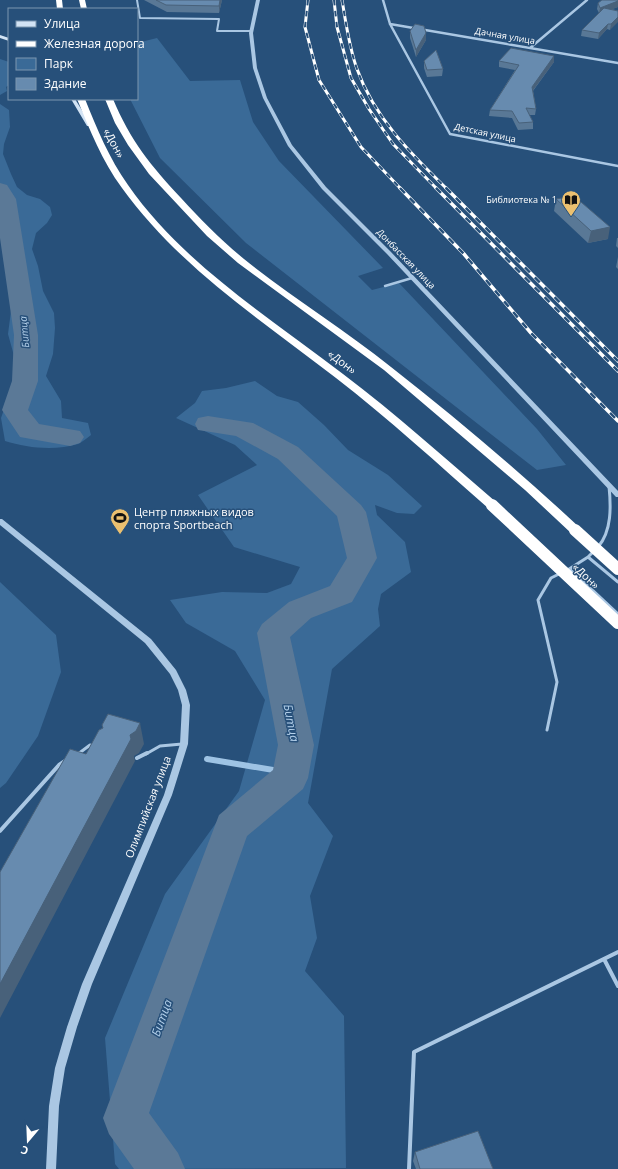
<svg xmlns="http://www.w3.org/2000/svg" width="618" height="1169" viewBox="0 0 618 1169" font-family="'Open Sans',sans-serif">
<rect width="100%" height="100%" fill="#27507a"/>
<path fill="#3a6a97" d="M157,38L190,81L240,80L253,122L279,161L383,268L358,276L372,290L399,283L537,429L566,465L537,470L246,243L160,158L130,99H137V43Z
M0,59L9,62V85L6,87L7,91L0,95Z
M0,104L9,110L10,127L4,144L3,154L11,174L17,187L27,195L40,199L50,207L52,215L47,223L36,233L32,249L38,266L43,291L54,313L55,328L53,354L46,376L61,401L62,418L88,423L91,435C87,438 82,442 78,444C55,451 27,448 5,441L1,418L7,401L15,388L16,363L8,334L11,311L9,281L4,262L0,230Z
M255,381L277,396L298,402L324,425L348,450L388,475L422,506L414,514L397,513L375,505L377,515L405,542L411,572L381,594L378,609L380,626L332,669L308,803L333,836L310,896L317,938L305,971L344,1016L346,1168L119,1169L115,1164L105,1038L165,894L239,791L265,700L235,651L186,623L170,600L222,592L267,593L291,584L300,567L234,547L198,495L257,465L235,445L176,418L195,403L202,391L226,388Z
M0,582L56,635L61,672L38,736L6,783L0,788Z"/>
<g fill="none" stroke-linecap="round" stroke-linejoin="round">
<path stroke="#9ec3e4" stroke-width="4" d="M0,217L8,216"/>
<path stroke="#9ec3e4" stroke-width="6" d="M207,759L291,773"/>
<path fill="#5b7997" fill-rule="evenodd" d="M0,183L7,185L16,199L38,335V381L28,410L39,424L80,431L84,437L80,443L70,446L20,437L2,410L12,381L14,335L0,238Z
M208,416L253,423L298,447L361,505L366,512L377,558L352,602L311,618L290,637L314,745L308,778L303,789L247,836L149,1113L178,1153L185,1169H134L109,1134L103,1118L219,815L273,770L278,745L257,633L262,624L289,602L330,586L347,558L337,516L278,459L236,436L198,430L195,424L198,418Z"/>
<path stroke="#aac7e3" stroke-width="2" d="M137,0L140,18L219,19L217,31H251"/>
<path stroke="#aac7e3" stroke-width="2.5" d="M385,286L412,278"/>
<path stroke="#aac7e3" stroke-width="3" d="M598,547C612,531 611,506 609,486
M588,557L618,582
M570,569L618,614
M566,571L588,557L594,551
M547,730L557,682L538,600L551,578L561,573
M78,754L90,745L94,746
M146,754L160,746L182,744"/>
<path stroke="#aac7e3" stroke-width="4" d="M77,754L79,753
M137,758L147,753
M0,831L59,765L65,761
M604,959L618,986
M409,1169L414,1052L618,952"/>
<path stroke="#aac7e3" stroke-width="2.5" d="M383,0L390,24L450,134L618,166
M390,24L618,63
M530,48L587,0"/>
<path fill="#aac7e3" fill-rule="evenodd" d="M256,0H260L253,33L257,68L267,98L292,145L326,187L391,252L618,491V497H616L387,254L322,189L288,146L263,98L253,68L249,33Z
M0,519H2L151,639L176,670L186,690L190,705L188,744L172,795L92,984L77,1027L65,1068L59,1106L56,1169H46L49,1106L55,1068L67,1027L82,984L164,795L180,744L182,705L178,690L170,674L145,643L0,525Z"/>
<path fill="#d2e3f4" fill-rule="evenodd" d="M0,35L9,38V41L0,38Z
M71,99H75L91,125V126H87Z"/>
<path fill="#fff" fill-rule="evenodd" d="M56,0H62L63,9H57Z
M79,0H85L87,9H81Z
M77,99H85C97,129 109,158 128,185C183,264 268,316 343,374C396,414 446,459 496,502L498,505L496,508H488C438,464 389,419 336,378C260,319 179,267 122,188C102,161 90,130 77,99Z
M105,99H113C130,140 151,166 181,198C201,220 221,240 244,259C291,297 344,329 391,367C456,418 519,471 579,527L581,530L579,533H571L525,490L384,370L238,263L207,236L149,174L128,145L115,123Z"/>
<g stroke="#fff" stroke-width="3">
<path id="rail-far1" d="M308,0L305,27L319,80L361,147L401,189
M334,0L337,27L351,78L369,109L393,144L437,189
M342,0C346,23 349,47 357,69C374,117 411,154 447,189"/>
</g>
<g stroke="#fff" stroke-width="3.5">
<path id="rail" d="M400,188L464,254L531,333L618,421
M436,188L618,371
M446,188L618,361"/>
</g>
<use href="#rail-far1" stroke="#27507a" stroke-width="2" stroke-dasharray="5.5" stroke-linecap="butt"/>
<use href="#rail" stroke="#27507a" stroke-width="2.5" stroke-dasharray="7" stroke-linecap="butt"/>
<path stroke="#fff" stroke-width="12" d="M492,505L618,623
M575,530L618,569"/>
</g>
<path fill="#597896" d="M144,0H222L219,13L167,12Z
M598,3L618,7L612,9L618,11L610,30L607,29L598,39L581,36L582,30L599,13L597,9Z
M410,31L426,33V40L416,57L410,38Z
M424,61L443,69L442,76L427,77L424,68Z
M499,61L554,62L533,91L536,109L535,115H529L533,122V129L518,130L512,118L489,116L490,110L515,70L499,67Z
M556,199L608,239L588,243L554,211Z
M617,238H618V248L616,246Z
M618,257V269L616,267Z
M415,1152L493,1169H416L413,1161Z"/>
<path fill="#48617a" d="M220,0H222L219,13V6Z
M618,1V7L599,14L600,8Z
M618,17V22L610,30L611,24Z
M608,24L607,29L598,39L599,33Z
M426,33V40L416,57V50Z
M554,56V62L531,93L532,87Z
M610,227L608,239L588,243L591,231Z
M140,723L144,744L139,753L134,756L135,761L0,1018V984L130,735Z"/>
<path fill="#678baf" stroke="#48617a" d="M156,0H220L219,6L166,5Z
M602,0H618V1L600,8L598,3Z
M604,8L618,11V17L611,24H608L599,33L582,30Z
M415,24L424,26L426,33L416,50L410,31Z
M511,48L554,56L532,87L536,109L526,108L533,122L519,123L512,111L490,110L519,65L499,61Z
M436,50L443,69L427,70L424,61Z
M574,196L610,227L591,231L556,199Z
M108,714L140,723L136,731L130,735L131,739L0,984V872L70,749L86,754L99,730L103,728L102,725Z
M478,1131L493,1169H420L415,1152Z"/>
<defs>
<g id="library-pin" transform="scale(1)"><path d="M0 17L-7.5 6A9.5 9.5 0 1 1 7.5 6Z" fill="#ebc070" stroke="#27507a"/><path d="M-6-4Q-3-5.5-.7-3.5V5Q-3 3-6 4ZM6-4Q3-5.5 .7-3.5V5Q3 3 6 4Z" fill="#111"/></g>
<g id="stadium-pin" transform="scale(1)"><path d="M0 17L-7.5 6A9.5 9.5 0 1 1 7.5 6Z" fill="#ebc070" stroke="#27507a"/><path d="M0-5a6.5 5 0 1 0 0 10a6.5 5 0 1 0 0-10ZM-3.5-1.8h7v3.6h-7Z" fill="#111"/></g>
</defs>
<g fill-rule="evenodd">
<use href="#library-pin" x="571" y="200"/>
<use href="#stadium-pin" x="120" y="518"/>
</g>
<g text-anchor="middle" stroke-width="3" stroke-linejoin="round" paint-order="stroke">
<g font-size="9" fill="#fff" stroke="#27507a">
<text transform="translate(505 36) rotate(10)" y="3">Дачная улица</text>
<text transform="translate(485 133) rotate(12)" y="3">Детская улица</text>
<text transform="translate(406 259) rotate(46)" y="3">Донбасская улица</text>
</g>
<g font-size="9" fill="#fff" stroke="#27507a" text-anchor="end">
<text x="557" y="203">Библиотека № 1</text>
</g>
<g font-size="10" font-style="italic" fill="#b5d1eb" stroke="#27507a">
<text transform="translate(24 332) rotate(-95)" y="4">Битца</text>
</g>
<g font-size="11" fill="#fff" stroke="#27507a">
<text transform="translate(114 143) rotate(61)" y="4">«Дон»</text>
<text transform="translate(342 362) rotate(37)" y="4">«Дон»</text>
<text transform="translate(586 576) rotate(43)" y="4">«Дон»</text>
<text transform="translate(148 807) rotate(-69)" y="4">Олимпийская улица</text>
</g>
<g font-size="11" fill="#fff" stroke="#27507a" text-anchor="start">
<text x="134" y="516">Центр пляжных видов<tspan x="134" dy="13">спорта Sportbeach</tspan></text>
</g>
<g font-size="12" font-style="italic" fill="#b5d1eb" stroke="#27507a">
<text transform="translate(291 723) rotate(79)" y="4">Битца</text>
<text transform="translate(162 1018) rotate(-70)" y="4">Битца</text>
</g>
</g>
<rect x="8" y="8" width="130" height="92" fill="#27507a" stroke="#7d96af"/>
<rect x="16" y="21" width="20" height="6" fill="#d2e3f4" stroke="#7d96af"/>
<text x="44" y="28" font-size="12" fill="#ffffff">Улица</text>
<rect x="16" y="41" width="20" height="6" fill="#ffffff" stroke="#7d96af"/>
<text x="44" y="48" font-size="12" fill="#ffffff">Железная дорога</text>
<rect x="16" y="58" width="20" height="12" fill="#3a6a97" stroke="#7d96af"/>
<text x="44" y="68" font-size="12" fill="#ffffff">Парк</text>
<rect x="16" y="78" width="20" height="12" fill="#678baf" stroke="#7d96af"/>
<text x="44" y="88" font-size="12" fill="#ffffff">Здание</text>
<g transform="translate(28 1141) rotate(199)" stroke="#27507a" stroke-width="3" paint-order="stroke">
<path d="M0-3L7 15L0 10L-7 15Z" fill="#ffffff"/>
<text y="-6" font-size="11" font-weight="bold" text-anchor="middle" fill="#ffffff">С</text>
</g>
</svg>
